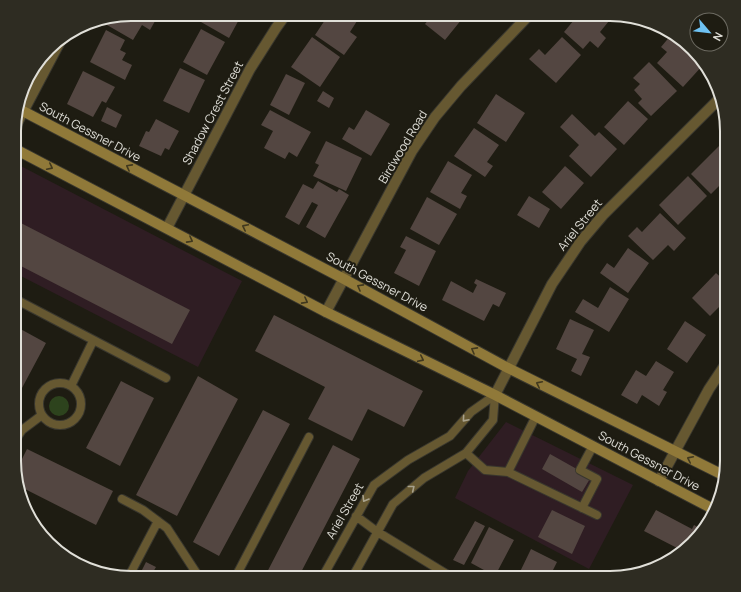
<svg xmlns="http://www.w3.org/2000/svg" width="741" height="592" viewBox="0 0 741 592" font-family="Manrope,sans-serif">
<rect width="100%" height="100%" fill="#1e1c12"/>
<path fill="#2f1d23" d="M15,163L242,281L198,367L15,273Z
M506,422L633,485L589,569L455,498L468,471Z"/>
<path fill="#2d431d" d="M49 406a10 10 0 1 1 20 0a10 10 0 1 1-20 0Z"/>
<path fill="#534641" d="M131,14H159L150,30L142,25L133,40L107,25L112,17Z
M206,14H242L229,38L201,22Z
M329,14H346L357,21L350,32L357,37L344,55L315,35Z
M433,14H466L445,40L425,24Z
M579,14H602L609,21L600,32L606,38L598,48L590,41L583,49L564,32Z
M201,29L225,42L207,75L183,62Z
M106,30L125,40L120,50L126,53L122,60L132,65L125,80L90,62Z
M671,35L678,42L681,39L687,43L703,65L683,87L657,63L667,52L661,47Z
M312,37L340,57L320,87L291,67Z
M562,37L581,55L556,83L529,59L539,49L545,55Z
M649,62L677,91L651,116L638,103L642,99L634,90L640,84L633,78Z
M180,68L205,80L189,113L163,101Z
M83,71L115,87L106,103L102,101L93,117L67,104Z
M286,74L305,83L289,115L270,105Z
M323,91L334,98L329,108L317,101Z
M496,94L525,113L506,142L477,123Z
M628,101L648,119L624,145L604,127Z
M107,107L122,115L116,128L101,121Z
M270,110L311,132L297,157L289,152L285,159L264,148L273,131L261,125Z
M366,110L390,124L371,156L342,139L349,127L354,130Z
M572,114L595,136L599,132L617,149L591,177L569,156L579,145L560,127Z
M156,119L179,131L169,150L165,148L161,156L139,146L146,131L149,132Z
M474,128L499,145L487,162L493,166L485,177L454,156Z
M326,141L362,158L346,191L313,176L319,165L315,163Z
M719,146L727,154V187L722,183L711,194L691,174Z
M448,161L472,175L461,193L467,196L460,209L430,192Z
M565,166L584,183L561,209L542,192Z
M688,176L707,196L678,225L659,205Z
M318,181L337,192L339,189L349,195L325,238L306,227L318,205L312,202L299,225L285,217L303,184L313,189Z
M529,196L550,209L539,228L517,215Z
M427,197L457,214L439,245L410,229Z
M660,213L686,238L674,251L668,245L653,260L628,236L637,227L642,232Z
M15,220L190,310L172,344L15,263Z
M406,236L436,251L419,286L394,273L406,250L400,247Z
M628,248L649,263L628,293L600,273L607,263L614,268Z
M716,273L727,283V299L710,316L692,298Z
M476,279L506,293L499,307L493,304L484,321L442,300L451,281L473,293L477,285L474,283Z
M610,287L629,299L609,332L575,312L583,299L598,308Z
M274,315L423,391L404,427L368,409L352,441L308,419L325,387L255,351Z
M570,319L594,330L582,354L590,357L581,376L571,371L577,359L556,349Z
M685,321L706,335L687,363L667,349Z
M15,326L46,343L14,403Z
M656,361L674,372L663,390L667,392L659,406L642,395L637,404L621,395L636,370L646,376Z
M198,376L238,399L177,516L136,495Z
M121,381L154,398L120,466L86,448Z
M263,410L290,424L219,556L193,542Z
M727,430V444L721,441Z
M333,445L360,459L298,578H264Z
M27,449L113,491L96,525L19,486L15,473Z
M550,454L591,477L582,492L542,469Z
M552,510L585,526L572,554L538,537Z
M656,510L692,529L694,525L703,530L698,538L681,550L644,531Z
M475,521L485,526L464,565L453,560Z
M489,527L514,540L495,576L471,563Z
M47,541L115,575V576L86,569L54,549Z
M531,549L557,562L549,578H517Z
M146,562L156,567L152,574L159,577L162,571L175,578H138Z"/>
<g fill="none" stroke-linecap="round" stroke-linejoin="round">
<g stroke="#39372e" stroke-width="10">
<path id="lane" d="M15,299L166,378
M39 404a21 21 0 1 1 42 0a21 21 0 1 1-42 0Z
M71,386L93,341
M536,416L508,472L597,515
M14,442L22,430L42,415
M466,453L485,470L508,472
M122,499L143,510L167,528L197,574L202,578
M582,508L597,479L580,470L593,446
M356,516L376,531L453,578
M128,578L158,521
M235,578L309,437
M322,578L374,485L408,460L450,436L471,412L495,395
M352,578L393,504L424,478L466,453L493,420L495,395"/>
</g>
<g stroke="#39372e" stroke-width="12">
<path id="street" d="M15,127L62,38
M167,228L250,69L276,28L286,14
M326,312L412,151L435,117L461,86L530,14
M495,395L552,284L581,241L603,215L720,98
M659,481L709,389L727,362"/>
</g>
<g stroke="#39372e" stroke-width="12">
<path id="secondary" d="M17,108L344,279L508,368L725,476
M15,149L326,312L495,395L715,510"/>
</g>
<use href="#lane" stroke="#665831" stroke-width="8"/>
<use href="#street" stroke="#665831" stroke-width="10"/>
<use href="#secondary" stroke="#907939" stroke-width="10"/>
</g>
<defs><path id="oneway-chevron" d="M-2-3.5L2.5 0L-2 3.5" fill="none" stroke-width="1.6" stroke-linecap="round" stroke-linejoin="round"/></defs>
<g stroke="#40381e">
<use href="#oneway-chevron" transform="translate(50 167) rotate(27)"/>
<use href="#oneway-chevron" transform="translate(129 167) rotate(-152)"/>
<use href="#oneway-chevron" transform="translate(245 227) rotate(-153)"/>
<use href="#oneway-chevron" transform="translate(190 240) rotate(28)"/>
<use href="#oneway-chevron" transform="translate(360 287) rotate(-151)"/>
<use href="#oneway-chevron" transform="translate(305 301) rotate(28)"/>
<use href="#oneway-chevron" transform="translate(474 350) rotate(-151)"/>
<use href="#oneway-chevron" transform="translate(421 359) rotate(26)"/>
<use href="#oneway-chevron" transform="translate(539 384) rotate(-154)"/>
<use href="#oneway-chevron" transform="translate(690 459) rotate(-154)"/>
</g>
<g stroke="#a9a28d">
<use href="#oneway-chevron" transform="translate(465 419) rotate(131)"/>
<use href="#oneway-chevron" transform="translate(412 488) rotate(-39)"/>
<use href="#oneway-chevron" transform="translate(365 499) rotate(121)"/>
</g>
<g text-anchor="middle" stroke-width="4" stroke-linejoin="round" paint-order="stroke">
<g font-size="12" fill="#e0dfd8" stroke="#1e1c12">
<text transform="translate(213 113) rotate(-62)" y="4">Shadow Crest Street</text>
<text transform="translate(90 132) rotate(28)" y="4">South Gessner Drive</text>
<text transform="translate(403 147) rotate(-59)" y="4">Birdwood Road</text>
<text transform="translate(580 225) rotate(-51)" y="4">Ariel Street</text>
<text transform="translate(377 282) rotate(28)" y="4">South Gessner Drive</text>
<text transform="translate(649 461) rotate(28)" y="4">South Gessner Drive</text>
<text transform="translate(345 511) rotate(-60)" y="4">Ariel Street</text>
</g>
</g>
<path d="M0 0H741V592H0ZM131 21H610A110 110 0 0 1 720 131V461A110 110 0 0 1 610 571H131A110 110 0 0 1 21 461V131A110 110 0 0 1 131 21Z" fill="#2e2c22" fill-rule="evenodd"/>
<path fill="none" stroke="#e0dfd8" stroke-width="2" d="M131 21H610A110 110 0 0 1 720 131V461A110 110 0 0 1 610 571H131A110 110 0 0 1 21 461V131A110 110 0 0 1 131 21Z"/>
<g transform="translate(709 32) rotate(118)"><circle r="19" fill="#1e1c12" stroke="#6c6a61"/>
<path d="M0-3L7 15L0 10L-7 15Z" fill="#6ec2f3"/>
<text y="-6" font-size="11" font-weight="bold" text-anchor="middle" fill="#e0dfd8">N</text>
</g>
</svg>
